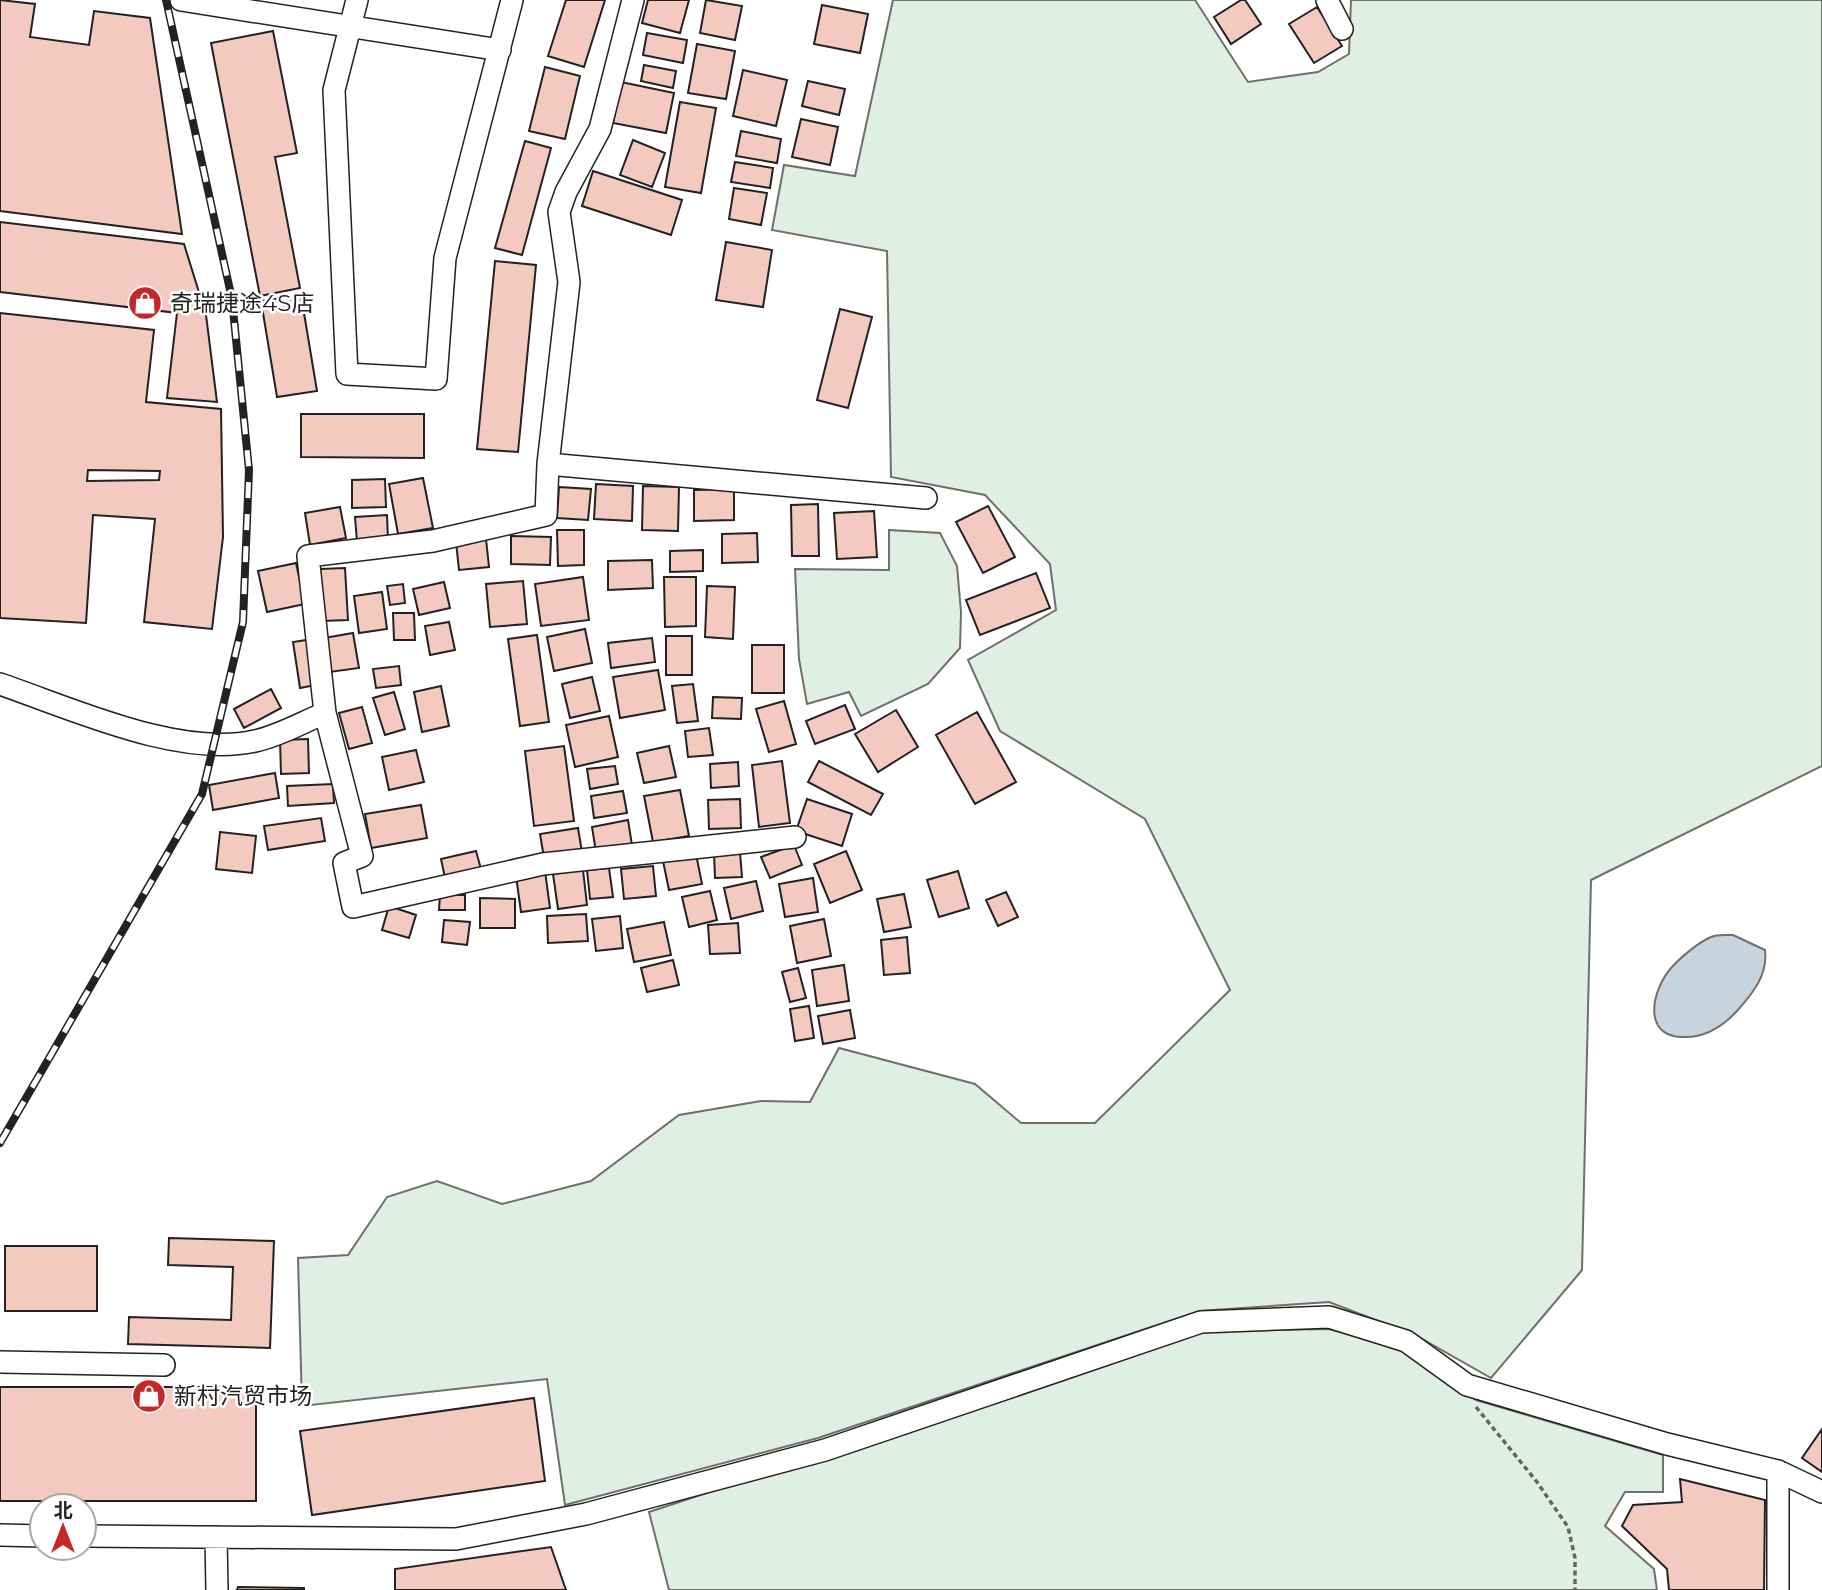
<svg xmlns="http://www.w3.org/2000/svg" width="1822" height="1590" viewBox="0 0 1822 1590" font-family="Montserrat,'Noto Sans SC',sans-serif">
<rect width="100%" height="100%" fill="#fff"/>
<path fill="#e0efe3" stroke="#6f6f6f" stroke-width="2" d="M893,0H1195L1248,82L1318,72L1349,54L1351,0H1822V766L1591,880L1582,1270L1491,1378L1415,1335L1329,1302L1199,1311L818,1438L565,1505L547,1379L302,1406L298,1258L348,1255L387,1197L437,1181L502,1204L591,1181L679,1115L761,1101L810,1102L839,1048L975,1084L1021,1123H1095L1230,990L1145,819L1000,731L968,660L1056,610L1050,564L985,495L891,477L887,251L772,230L784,165L855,176Z
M889,530L940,533L957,566L961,612L960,648L928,684L861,716L849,692L807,704L799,659L795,569L889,570Z
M1329,1329L1407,1350L1476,1400L1663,1455V1492H1625L1605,1526L1654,1569L1657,1590H669L649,1512L1200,1331Z"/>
<path fill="#c7d3dd" stroke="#6f6f6f" stroke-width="2" d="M1733,935L1765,950C1768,975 1753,993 1737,1011C1723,1026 1706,1037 1686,1037C1641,1039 1651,990 1672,967C1681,957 1699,942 1711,937C1717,934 1726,935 1733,935Z"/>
<path fill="#f3c9c0" stroke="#222" stroke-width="2" fill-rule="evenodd" d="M0,0L35,4L30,37L89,45L94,11L150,18L182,234L0,211Z
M566,0H605L584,67L548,56Z
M648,0H689L680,33L642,23Z
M706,0L742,6L735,40L700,33Z
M1241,0H1245L1261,24L1231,44L1214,17Z
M822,5L868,14L860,53L814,44Z
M1317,7L1342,46L1314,63L1289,24Z
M273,31L297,153L275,157L300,288L260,296L211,43Z
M647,33L687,40L683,63L643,55Z
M697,44L735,51L726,99L688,93Z
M644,65L676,71L673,88L641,81Z
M545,67L580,76L565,139L529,131Z
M743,70L787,80L776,126L733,116Z
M808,81L845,89L839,115L802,106Z
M621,82L674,93L666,133L613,123Z
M680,102L716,108L701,193L665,187Z
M801,119L838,127L830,165L792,157Z
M741,131L781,139L777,163L736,156Z
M633,140L665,153L652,187L620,175Z
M525,141L551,148L522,255L495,248Z
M735,162L773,168L770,188L731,182Z
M593,171L682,200L671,235L582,206Z
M734,188L767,193L761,225L729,219Z
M0,222L184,244L206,315L217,402L167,398L177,313L0,292Z
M726,242L772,250L763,307L716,300Z
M495,261L536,265L518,452L477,449Z
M301,295L317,391L277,397L261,301Z
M840,309L872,317L848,408L817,400Z
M0,313L154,330L146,402L221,409L223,537L212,629L144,622L155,519L93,515L86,623L0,618ZM88,470L160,471L159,480L87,481Z
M301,414H424V458L301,457Z
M423,478L433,528L398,534L389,484Z
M385,479L386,507L352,508V480Z
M596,484L633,486L632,521L594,519Z
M643,486L679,487L678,531L642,530Z
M559,487L591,489L588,520L557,518Z
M734,489V520L694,521V490Z
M818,504L819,556H792L791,505Z
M988,506L1015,557L983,573L956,522Z
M340,507L346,538L310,545L305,513Z
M874,511L877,557L837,559L834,513Z
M387,515L388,540L357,542L355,517Z
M557,530H584V565L558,566Z
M757,533L758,562L722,563V534Z
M511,536L551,537L550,565L511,564Z
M486,539L489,567L459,570L456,542Z
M703,550V571L670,572V551Z
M652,560L653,588L608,590V561Z
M296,563L305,604L267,612L258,571Z
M345,568L348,620L322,621L320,569Z
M1036,573L1050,608L980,635L966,600Z
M583,577L589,620L541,626L535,584Z
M664,577H696V626L665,627Z
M523,581L527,624L490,627L486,584Z
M444,582L450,608L419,615L413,589Z
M403,584L405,603L390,605L387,586Z
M707,586L735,587L733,639L705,637Z
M382,592L387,629L359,633L354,596Z
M393,613H414L415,640H394Z
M449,622L455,650L430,655L425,626Z
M585,629L592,663L554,671L547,637Z
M353,633L359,668L330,672L324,638Z
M537,635L549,722L520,726L508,639Z
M666,636H692V675H666Z
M652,638L655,662L611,668L608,643Z
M313,639L321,684L300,688L293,642Z
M752,645H784V693H752Z
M399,666L401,685L376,688L373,669Z
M658,670L665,710L620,718L613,677Z
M592,677L600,711L570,718L562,684Z
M693,684L698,721L677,723L672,686Z
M441,686L449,726L422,732L414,692Z
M271,689L281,708L244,728L234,709Z
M394,692L405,729L385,735L373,698Z
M713,697L742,698L741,719L712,718Z
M784,701L796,744L769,752L756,709Z
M845,705L855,729L815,744L806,721Z
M362,707L372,743L349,749L339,713Z
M896,710L918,747L878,772L855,734Z
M977,712L1016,782L975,804L936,735Z
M609,716L618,757L575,767L566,725Z
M709,728L713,755L688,757L685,731Z
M308,739L309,773L281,774L280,740Z
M564,746L574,821L534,826L525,751Z
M669,746L676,777L644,783L637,753Z
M416,750L424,782L389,790L382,757Z
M782,761L790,823L759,827L752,765Z
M819,761L883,794L871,815L808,782Z
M738,762L739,786L711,788L710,764Z
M615,766L618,784L590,789L587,769Z
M275,773L279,798L213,810L209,785Z
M333,784L334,803L288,806L287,786Z
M680,790L689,836L653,842L644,796Z
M623,791L627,813L594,818L591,796Z
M740,799L741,828L709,829L708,800Z
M807,799L852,814L842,846L796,831Z
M421,805L427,838L371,848L365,814Z
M321,818L325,841L268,850L264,826Z
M628,820L632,845L596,852L592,827Z
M578,828L582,852L544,858L540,834Z
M220,832L256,836L252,873L216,869Z
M794,845L802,865L770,878L761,857Z
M476,851L481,869L445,878L441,859Z
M846,851L862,890L830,903L814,864Z
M740,852L742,877L715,878L714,853Z
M696,854L702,884L669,890L663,861Z
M653,866L656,896L624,899L621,869Z
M609,868L613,897L590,899L587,870Z
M583,870L587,905L558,909L553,874Z
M545,871L550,908L521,912L516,876Z
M958,871L969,908L939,917L927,880Z
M813,878L818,912L785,917L779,884Z
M756,881L763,911L731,919L724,888Z
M710,891L717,920L689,927L682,897Z
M1006,892L1018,917L998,926L986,900Z
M904,894L911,927L884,932L877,899Z
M440,895H465V910H439Z
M480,898L515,899V928H480Z
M389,906L416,915L409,938L382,930Z
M586,914L588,941L548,943L547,916Z
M620,916L623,948L596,951L592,919Z
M824,919L831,956L797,963L790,926Z
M444,920L470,922L467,945L442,942Z
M664,922L671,955L634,962L627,929Z
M738,923L740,953L710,954L708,925Z
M907,937L910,973L884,975L881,940Z
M673,960L679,985L647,992L641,968Z
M844,965L849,1001L817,1006L812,970Z
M798,968L806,998L790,1002L782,972Z
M809,1006L814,1038L795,1041L790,1009Z
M850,1010L855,1038L823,1044L818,1016Z
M169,1238L274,1241L270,1348L128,1344L129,1317L231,1320L233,1267L168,1265Z
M5,1246H97V1311H5Z
M0,1387H256V1501H0Z
M534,1398L545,1481L312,1515L300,1431Z
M1822,1429V1472L1802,1458Z
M1680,1479L1765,1500L1764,1590H1669L1667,1569L1622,1526L1633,1505L1682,1502Z
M551,1547L566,1590H395V1569Z
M238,1587L304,1588V1590H237Z"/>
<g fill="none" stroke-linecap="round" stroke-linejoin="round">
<g stroke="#222" stroke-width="24">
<path id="minor" d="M181,0L500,50
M357,0L334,90L347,374L436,379L445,258L512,0
M633,0L600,129L566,192L559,212L569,282L548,464L926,498
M1327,0L1342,29
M548,464L546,515L433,541L308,556L325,713L362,856L344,863L353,907L543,864L795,837
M0,684C73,709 179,758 255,741C279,736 303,722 325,713
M0,1362L164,1365
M1778,1471L1822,1492
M0,1535L42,1536
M84,1536L456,1539L586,1514L825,1450L1201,1322L1329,1317L1406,1341L1467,1385L1667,1444L1778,1471V1590
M216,1537L217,1590"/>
</g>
<path stroke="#646464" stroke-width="3.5" stroke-dasharray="5 3.5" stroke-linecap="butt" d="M1476,1407L1537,1482L1568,1527L1575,1558V1590"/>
<use href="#minor" stroke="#fff" stroke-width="21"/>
<g stroke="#222" stroke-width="8">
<path id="rail" d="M0,1143L202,794L243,622L249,470L232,299L166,0"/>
</g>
<use href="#rail" stroke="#fff" stroke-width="5" stroke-dasharray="16" stroke-linecap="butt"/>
</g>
<defs>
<g id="shop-disc" transform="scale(1.75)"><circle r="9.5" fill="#c62828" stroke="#fff"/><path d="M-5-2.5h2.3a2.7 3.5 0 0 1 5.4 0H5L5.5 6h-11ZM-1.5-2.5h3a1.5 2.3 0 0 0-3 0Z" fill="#fff"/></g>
</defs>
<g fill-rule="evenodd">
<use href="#shop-disc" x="145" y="303"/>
<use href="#shop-disc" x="149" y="1396"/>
</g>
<g text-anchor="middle" stroke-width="5" stroke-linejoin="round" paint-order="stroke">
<g font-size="23" fill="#222" stroke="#fff" text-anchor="start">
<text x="170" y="311">奇瑞捷途4S店</text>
<text x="174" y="1404">新村汽贸市场</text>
</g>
</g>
<g transform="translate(63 1527)"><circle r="33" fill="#ffffff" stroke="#a7a7a7" stroke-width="2"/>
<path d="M0-5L12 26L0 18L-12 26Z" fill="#c62828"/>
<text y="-10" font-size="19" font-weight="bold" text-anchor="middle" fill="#222222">北</text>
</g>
</svg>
